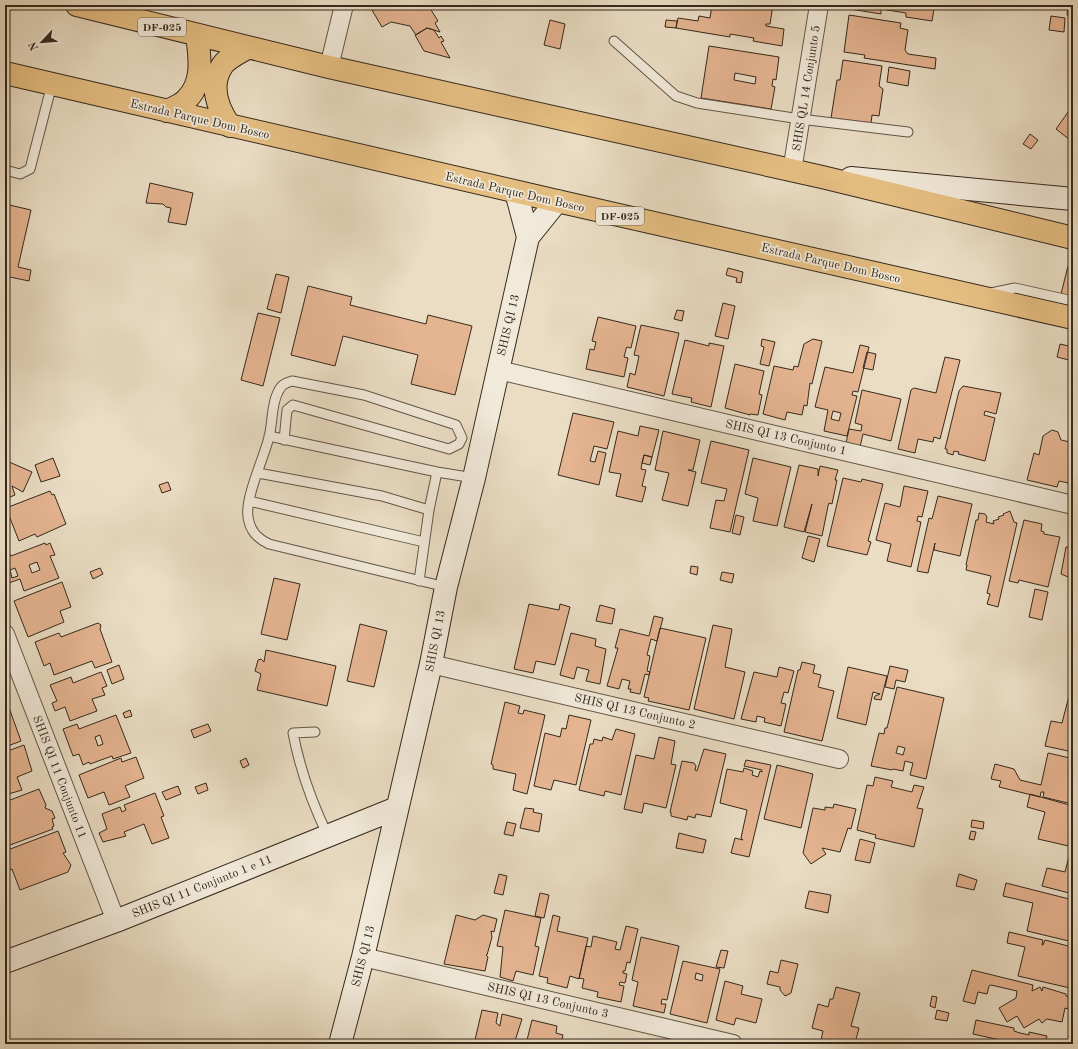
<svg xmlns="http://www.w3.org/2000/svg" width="1078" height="1049" viewBox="0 0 1078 1049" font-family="'Old Standard TT',serif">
<rect width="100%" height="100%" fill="#eaddc4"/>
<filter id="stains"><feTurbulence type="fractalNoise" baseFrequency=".005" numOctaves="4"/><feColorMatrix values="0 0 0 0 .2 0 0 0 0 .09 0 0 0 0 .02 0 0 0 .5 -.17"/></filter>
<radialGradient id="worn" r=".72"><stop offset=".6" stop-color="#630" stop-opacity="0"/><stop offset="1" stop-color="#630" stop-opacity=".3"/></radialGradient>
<path fill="#e5b491" stroke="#35291c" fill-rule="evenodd" d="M369,5H428L438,21L435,23L440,32L427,28L416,35L410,26L391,22L382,27Z
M712,5H773L770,24H766V26L784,29L782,46L753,41L754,38L730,34V37L676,28L678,18L698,21L699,16L710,18Z
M845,5H919L918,7L934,9L932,21L906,17V13L881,9V14L844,8Z
M1068,5H1073V32H1069L1071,16L1067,15Z
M849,15L901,23L900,28L908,30L905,50L908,54L936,58L935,69L864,58L865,55L844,52Z
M1051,16L1065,18L1064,32L1049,30Z
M550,20L565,24L560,49L544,45Z
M666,20L677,21L676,28L665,27Z
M427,28L434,30L439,38L441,36L444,41L441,42L450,58L424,51L415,35Z
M709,46L779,57L776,80L773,79L772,86L775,87L771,109L701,98ZM735,73L756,77L755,84L734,80Z
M843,60L882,66L879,86L883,89L879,116L872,115L871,123L831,118L837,80H840Z
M889,67L910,71L908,86L887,82Z
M1073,105V140H1070L1056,129Z
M1030,134L1038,140L1031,149L1023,144Z
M150,183L193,193L186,225L168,222L171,208L166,207L163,204L146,203Z
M5,204L31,210L18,267L31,270L29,281L5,276Z
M1068,266L1073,267V297L1061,294Z
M728,268L743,272L741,283L736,282L737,278L726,275Z
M276,274L289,277L281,313L267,309Z
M308,286L352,297L350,305L426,324L428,315L472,326L455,395L411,384L418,355L343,336L335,366L291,355Z
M723,303L735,306L728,339L715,336Z
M677,310L684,311L682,321L674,319Z
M258,313L280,318L263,386L241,380Z
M598,317L636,326L631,348L627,347L626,349L624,357L628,358L624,377L586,369L590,349L594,350L596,342L592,341Z
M641,325L679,333L664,396L627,387L630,373L635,375L639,356L634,355Z
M762,339L775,342L769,366L760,364L764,347L761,346Z
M813,339L822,341L812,384L810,383L807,406L804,405L802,415L787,412L785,420L763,414L774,366L793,370L794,366L798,367L804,344Z
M685,340L709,346V343L724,346L711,407L691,402L692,398L672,394Z
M1060,344L1073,347V361L1057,357Z
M860,345L869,347L858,392L853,391L852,395L857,396L847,436L824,431L828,410L815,407L825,367L853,373ZM833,411L841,413L839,421L831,419Z
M867,352L876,354L873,370L863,368Z
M945,357L960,360L940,439L934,437L933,442L918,439L915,453L898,449L911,390L914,388L936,393Z
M735,364L764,371L759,394L762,395L758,415L750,414V415L725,408Z
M963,386L1001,393L996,414L985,411L984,415L995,418L985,461L958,454L959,452L954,451L953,455L947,453V449H945L959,391Z
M862,390L901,399L891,441L863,434L860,447L846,443L849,429L861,431L862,425L855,423Z
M573,413L614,422L607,449L594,446L590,461L595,462L598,451L606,453L599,485L558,475Z
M640,426L659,430L652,457L644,455L642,463L641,469L646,470L642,486L646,487L642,502L616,496L621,474L609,472L618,431L638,436Z
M1052,430L1058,432L1061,440L1070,442L1073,437V484L1059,481L1057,487L1027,480L1034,453L1039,455L1043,436Z
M663,431L700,440L693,470H688L696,472L688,506L662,500L669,473L655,470Z
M711,441L749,450L730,532L710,528L716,500L724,501L727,489L701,483Z
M644,455L652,457L650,465L642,463Z
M53,458L60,476L41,482L35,465Z
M753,458L791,467L777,526L753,521L758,498L745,494Z
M7,461L32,472L23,492L12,486L15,495L5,499V465Z
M799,465L818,469V476L820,466L838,470L835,480H837L832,504L829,503L828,506L822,536L805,532L812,504L804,532L784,527Z
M843,478L861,482L862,479L883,484L868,541L871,542L867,555L827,546Z
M168,482L171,490L162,493L159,485Z
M904,486L928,491L922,517L918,516L917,521L921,522L911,567L887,561L891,544L876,540L885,503L900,507Z
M50,491L52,495L54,494L66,524L37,537L35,534L19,541L6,508Z
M938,496L972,504L960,556L934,550L935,543L928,573L917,571L929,518L932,519Z
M1010,511L1014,522L1017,523L998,607L987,604L990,594L987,593L991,576L966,570L967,565H966L976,520H978L979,513L985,514L987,517L986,522L994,524L993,521L999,519L998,517L1004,515L1003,514Z
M736,515L744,517L740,535L732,533Z
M1024,520L1042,524L1041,531L1044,532V534L1060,537L1048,587L1019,580L1018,583L1009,581Z
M808,536L820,539L814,562L802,558Z
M45,543L46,545L50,543L55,555L50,556L59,578L24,591L20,579L6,584L5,556L10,554L11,556ZM37,562L40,570L32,573L29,565ZM15,568L18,576L12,578L10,570Z
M1066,547L1073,548V579L1061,574Z
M691,566L698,567L697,575L690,573Z
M100,568L103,574L93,579L90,572Z
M722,572L734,574L732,583L720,580Z
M274,578L300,584L287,640L261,634Z
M62,582L71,607L60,611L64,622L28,637L14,601Z
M1035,589L1048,592L1042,620L1029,617Z
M529,604L559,610L560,604L570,607L555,665L536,661L533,673L514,669Z
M600,605L615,609L612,624L596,621Z
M654,616L663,618L657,641L651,639L647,655L650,656L647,671L650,672L649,675L645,674L640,694L630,692L631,689H628L630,681L622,679L619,689L607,686L618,648H615L620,629L649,636Z
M98,623L101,625L100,629L112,662L95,668L92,661L54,675L50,663L44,666L35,642L59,633L61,637Z
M360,624L387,631L374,687L347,681Z
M713,625L732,629L725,667L745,672L734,719L694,709Z
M660,628L706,638L689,710L648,701L649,698L644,697Z
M571,633L596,639L595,646L606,649L600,684L586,681L589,670L577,667L574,679L560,675Z
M266,650L336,666L327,706L257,690L261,674L255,671L258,660L261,659L264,662Z
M802,662L815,665L813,673L821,675L818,687L834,691L822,741L784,732L798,670H800Z
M119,665L124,679L112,684L107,670Z
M890,666L908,670L905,682L896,680L894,689L885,687Z
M779,667L794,671L788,693L784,692L781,703L786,704L781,726L764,722L765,718L757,716L756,722L741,719L754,672L777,677Z
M848,667L887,676L881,700L874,699L875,696L880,694L873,692L866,725L837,718Z
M101,672L107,686L102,688L105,695L92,699L97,711L70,721L65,707L55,711L52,703L57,701L50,685L71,677L73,683Z
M897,687L944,698L926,779L910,775L913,763L905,761L903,771L893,769L892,770L871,766L879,733L884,734L885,728H887ZM898,746L905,748L903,755L896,753Z
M1069,696H1073V752L1045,746L1051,721L1062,723Z
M7,702L21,741L5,747V703Z
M505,702L520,706L518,713L523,714L524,710L545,715L527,794L513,790L516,774L493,769V765L491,764Z
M130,710L132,716L125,718L123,713Z
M116,715L131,753L113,759L112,756L90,764L89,762L83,765L79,754L73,756L63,729L77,724L79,729ZM100,735L103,744L98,746L95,737Z
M569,715L591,720L576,785L554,780L551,790L534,786L545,733L560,737L562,728L566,729Z
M208,724L211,731L194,738L191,730Z
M616,729L635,734L621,795L605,791L604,796L579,790L590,744H593L594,739L602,741L603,737L612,740Z
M659,737L675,741L671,764L676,765L666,808L644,803L642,813L624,809L636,755L654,759Z
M24,745L32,771L17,777L22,790L5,795V770L7,769L5,752Z
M704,749L726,754L711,817L696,814L695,818L688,816L687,820L671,816V812H670L682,761L694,763L696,766L695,770L697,771Z
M1048,753L1070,758V760H1073V769L1070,768L1068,773L1073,774V799H1071L1068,803L1043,797L1044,792H1041L1040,797L999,787L1001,781L991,779L995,764L1014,769L1020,780L1041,785Z
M136,757L144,778L125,786L130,797L109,805L104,792L88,798L79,775L121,758L122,762Z
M246,758L249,765L243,768L240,761Z
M746,760L771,765L749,857L731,853L735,838L743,840L741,838L747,810L720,803L727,769L743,772L744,768L753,771L752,775L758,777L760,771L762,772V770L744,766Z
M777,765L813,774L801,828L764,819Z
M875,777L893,781L891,787L912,792L914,785L924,787L917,808L923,809L914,847L875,838L876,835L857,830L867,785L873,786Z
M206,783L208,790L198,794L195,787Z
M178,786L181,794L166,800L162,792Z
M39,789L46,805L45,808L52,811L55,818L52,819L54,826L52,827L53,829L10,845L8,839L5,838V802Z
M155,793L164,816L161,817L169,838L152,844L144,824L124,832L126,836L103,842L99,833L107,829L102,814L120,807L122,812L126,810L124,805Z
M1030,794L1073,806V847L1038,839L1045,812L1027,807Z
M834,804L856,809L851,829L848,828L840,852L822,848L826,854L811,864L803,853L813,808L825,810V807L833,808Z
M525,808L534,809L533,812L542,814L539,832L520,828Z
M972,820L984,822L983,829L971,827Z
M507,822L516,824L513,836L504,834Z
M58,831L66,852L63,853L71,865L68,872L20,890L12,869L5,872V851Z
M971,831L976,832L974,840L969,839Z
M679,833L706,840L703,853L676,848Z
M860,839L875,843L870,863L855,860Z
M1069,856L1073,857V894L1042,886L1047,868L1065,872Z
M499,874L507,876L503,895L494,893Z
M959,874L977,880L974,890L956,886Z
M1006,883L1073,900V942L1027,931L1033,903L1003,896Z
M809,891L831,895L828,913L805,908Z
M540,893L549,895L544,918L535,916Z
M505,910L541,918L535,946L539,947L533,975L516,971L513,981L500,977L503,947L497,946Z
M456,915L475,920L483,915L497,919L494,932L491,931L492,937L487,955H486L488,957L485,971L444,964Z
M553,915L560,917L557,931L588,938L579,979L570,976L567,988L547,983L548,978L539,976Z
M626,926L638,929L630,963L627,962L625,971H623V973L627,974L625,983L620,982L619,985L624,986L621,1002L597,997L598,992L582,988L584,979L579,978L586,946L591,947L593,936L617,942L615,949L620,950Z
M1009,932L1043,940L1042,945H1043L1045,940L1072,947L1071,955H1073V974L1070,988L1018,976L1025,947L1007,943Z
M641,937L679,946L667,1000L662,999L661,1004H666L664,1013L633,1006L638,982L632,980Z
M721,950L728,951L724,968L716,967Z
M781,960L798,964L791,993L785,996L780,990V987L767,984L770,971L778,973Z
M683,961L720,969L707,1023L670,1014ZM696,973L703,975L702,981L695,979Z
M972,970L1033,985L1032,991L1040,987L1042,991L1043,987L1066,994V996L1070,997L1068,1009L1065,1008L1062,1022L1047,1019L1042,1023L1039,1019L1024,1028L1017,1016L1007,1022L999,1008L1016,998L1017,991L991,985L989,986L987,994L978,992L975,1004L963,1001Z
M725,981L743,986L741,994L762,999L756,1023L736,1018L734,1025L716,1020Z
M836,987L860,993L851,1026L859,1028L855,1043L859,1044H820L823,1031L812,1028L818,1004L828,1007L830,999H833Z
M932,996L937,997L935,1008L930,1006Z
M482,1010L498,1013L496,1023L500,1026L502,1014L522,1019L514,1044H474Z
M937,1010L949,1013L947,1021L935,1019Z
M532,1020L557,1026L556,1033L563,1035L561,1044H533L535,1042L527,1040Z
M976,1020L1014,1028V1031L1020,1033L1029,1035V1032L1047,1036L1045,1044H999L1000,1040L973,1034Z"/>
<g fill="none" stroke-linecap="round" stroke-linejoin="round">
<g stroke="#625646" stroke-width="11">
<path id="lane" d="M614,41L676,96L697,103L800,119L908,132
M5,170L20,174L30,169L52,84
M991,293L1015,288L1073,301
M269,436L437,472L474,478
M284,440L287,410L293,405L449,449L459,444L462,438L456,425L364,395L292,381C285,383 281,385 278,392C271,405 273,422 269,437C264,458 245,497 248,517C250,531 257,538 269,544L446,587
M258,473L382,496L429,510
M249,501L424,542
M419,581L429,510L437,472
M315,732L293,733C300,770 312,803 328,836"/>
</g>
<g stroke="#625646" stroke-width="20">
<path id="street" d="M329,67L344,5
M792,171L819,5
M498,370L1073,505
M5,634L116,921
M431,664L839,759
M363,957L733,1044"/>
</g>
<g stroke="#35291c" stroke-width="24">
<path id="secondary" d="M851,178L1073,199
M516,192L528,237
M5,962L116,921L397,808
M340,1044L363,957L431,664L446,587L474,478L528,237L557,201"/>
</g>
<g stroke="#35291c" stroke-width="24">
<path id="primary" d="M77,5L329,67L822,177L1073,238
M5,73L557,201L1073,318
M167,111C173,108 181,105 186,100C204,83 200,58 197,35
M230,126C218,109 209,86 222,66C227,58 239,53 247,48"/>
</g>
<use href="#lane" stroke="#f1e9d9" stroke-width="9"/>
<use href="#street" stroke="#f1e9d9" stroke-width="18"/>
<use href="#secondary" stroke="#f1e9d9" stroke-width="22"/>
<use href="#primary" stroke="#e5be82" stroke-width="22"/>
</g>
<g text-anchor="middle" stroke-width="3.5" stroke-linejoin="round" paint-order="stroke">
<g fill="#f1e9d9" stroke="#6d6355" stroke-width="1">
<rect x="138" y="18" width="48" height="18" rx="3"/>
<rect x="596" y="207" width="48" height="18" rx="3"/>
</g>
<g font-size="11" font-weight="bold" fill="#35291c">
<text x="162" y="31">DF-025</text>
<text x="620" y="220">DF-025</text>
</g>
<g font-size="12" fill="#35291c" stroke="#f1e9d9">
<text transform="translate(806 88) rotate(-81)" y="4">SHIS QL 14 Conjunto 5</text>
<text transform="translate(200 119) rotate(13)" y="4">Estrada Parque Dom Bosco</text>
<text transform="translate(515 192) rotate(13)" y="4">Estrada Parque Dom Bosco</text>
<text transform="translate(831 263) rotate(13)" y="4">Estrada Parque Dom Bosco</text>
<text transform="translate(508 325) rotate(-77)" y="4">SHIS QI 13</text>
<text transform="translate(786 437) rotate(13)" y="4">SHIS QI 13 Conjunto 1</text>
<text transform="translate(435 641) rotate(-79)" y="4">SHIS QI 13</text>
<text transform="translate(635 711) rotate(13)" y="4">SHIS QI 13 Conjunto 2</text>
<text transform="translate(60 777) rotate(69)" y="4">SHIS QI 11 Conjunto 11</text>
<text transform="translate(202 886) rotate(-22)" y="4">SHIS QI 11 Conjunto 1 e 11</text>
<text transform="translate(363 956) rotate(-76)" y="4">SHIS QI 13</text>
<text transform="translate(548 1000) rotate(13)" y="4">SHIS QI 13 Conjunto 3</text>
</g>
</g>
<rect width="1078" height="1049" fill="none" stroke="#eaddc4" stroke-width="20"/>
<rect x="6" y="6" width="1066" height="1037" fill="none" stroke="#35291c" stroke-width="2"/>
<rect x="10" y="10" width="1058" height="1029" fill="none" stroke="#35291c"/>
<g transform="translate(42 42) rotate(244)" stroke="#f1e9d9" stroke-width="3" paint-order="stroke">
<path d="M0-3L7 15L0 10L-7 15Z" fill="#35291c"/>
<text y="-6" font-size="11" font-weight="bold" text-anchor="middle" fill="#35291c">N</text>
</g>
<rect width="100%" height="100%" filter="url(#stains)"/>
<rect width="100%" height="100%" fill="url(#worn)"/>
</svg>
